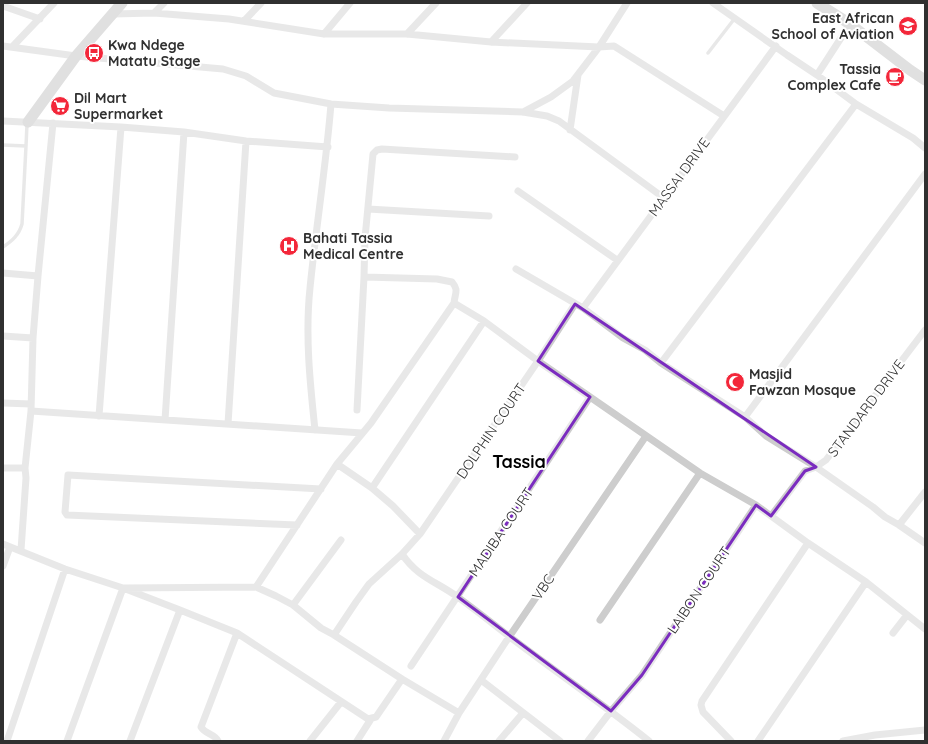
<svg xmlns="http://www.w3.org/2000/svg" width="928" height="744" viewBox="0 0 928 744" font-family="Quicksand,sans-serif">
<rect width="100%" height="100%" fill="#fff"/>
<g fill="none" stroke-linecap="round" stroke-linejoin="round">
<path stroke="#cdcdcd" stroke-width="3.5" d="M708,53L735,18
M3,145L26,146L27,124
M3,247C12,241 19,235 22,224L26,146"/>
<path stroke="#cdcdcd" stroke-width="7" d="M713,3L787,55L817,75L856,104L913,138L925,148
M3,6L40,19
M154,13L164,3
M113,14L154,13L229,19L324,34H407L491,42L599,47L614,46L724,116
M244,21L261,3
M324,34L350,3
M407,34L436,3
M491,42L527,3
M3,46L76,56L223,69L246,76L274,93L331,104L389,108L523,112L547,116L559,121L664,198
M13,46L54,3
M817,75L850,24
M523,112L551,97L573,81L599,47L627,3
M3,121L121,127L184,132L246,141L328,147
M570,130L578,75
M925,174L745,417L766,436L816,467L873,507L885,517L899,525L925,492
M518,191L617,260
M368,209L489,216
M516,269L583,308L623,338L645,350L661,363L856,104
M3,273L38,276
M454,303L484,321L538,361L700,473L756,505L771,516L808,543L866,582L925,629
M583,308L776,46
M3,336L33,338
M661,363L745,417
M3,403L31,404
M357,410L364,277L365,238L373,154L377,150L382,149L515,157
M31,411L362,433
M99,416L121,127
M165,420L184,132
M228,424L246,141
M315,430C310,383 305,335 310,288C316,227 326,166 331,104
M337,464L372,488L393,506L420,534
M3,468H25
M372,488L484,321
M771,516L805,471L816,467L826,460L925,330
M297,525L67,515L65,512L68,475L321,489
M899,525L925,543
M3,544L65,569L123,588L256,587L276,596L293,605L321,628L334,635L356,602L369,584L402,554L420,534L538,361L575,304
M21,550L26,478L25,468L31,411L33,338L38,276L53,123
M402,554C418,578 438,582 459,598C477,611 493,624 510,637C556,672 604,705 649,741
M3,566L10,547
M256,587L337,464L371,423L454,303C455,293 459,290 452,282L437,279L364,277
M293,605L341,540
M600,620L700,473
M893,633L907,615
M334,635L402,679
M411,666L590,397
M481,680L560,741
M7,741L65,569
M67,741L123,588L180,610L237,633L368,719L376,717L402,679L459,713
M130,741L180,610
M218,741C215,734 205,734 201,727L237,633
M310,741L341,702
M357,741L371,719
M444,741L459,713L509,637L646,436
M499,741L523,713
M588,741L611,711L642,675L756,505
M731,741L703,712L701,705L702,701L808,543
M758,741L866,582
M843,741L875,735L925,730"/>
<path stroke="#bababa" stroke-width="11" d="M817,3L850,24L910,70L925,80
M28,122L76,56L122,3"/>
</g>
<path d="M0 0H928V744H0ZM575,304L816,467L805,471L771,516L756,505L642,675L611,711L458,597L590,397L538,361Z" fill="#fff" fill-opacity=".55" fill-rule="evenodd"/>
<path fill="none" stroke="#7b2cbf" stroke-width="3" stroke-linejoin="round" d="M575,304L816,467L805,471L771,516L756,505L642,675L611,711L458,597L590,397L538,361Z"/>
<defs>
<g id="university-disc" transform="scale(1)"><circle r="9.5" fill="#f3273a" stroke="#fff"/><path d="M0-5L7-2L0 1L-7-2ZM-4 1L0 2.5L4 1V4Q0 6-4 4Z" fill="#fff"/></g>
<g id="bus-disc" transform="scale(1)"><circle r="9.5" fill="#f3273a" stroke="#fff"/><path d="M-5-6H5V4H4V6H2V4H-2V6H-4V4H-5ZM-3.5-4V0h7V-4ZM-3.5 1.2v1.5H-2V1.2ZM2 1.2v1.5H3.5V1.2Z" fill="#fff"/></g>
<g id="cafe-disc" transform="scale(1)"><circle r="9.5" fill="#f3273a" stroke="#fff"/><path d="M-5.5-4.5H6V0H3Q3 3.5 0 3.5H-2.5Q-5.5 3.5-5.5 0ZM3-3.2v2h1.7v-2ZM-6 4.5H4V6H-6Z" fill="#fff"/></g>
<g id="supermarket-disc" transform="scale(1)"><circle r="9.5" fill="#f3273a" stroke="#fff"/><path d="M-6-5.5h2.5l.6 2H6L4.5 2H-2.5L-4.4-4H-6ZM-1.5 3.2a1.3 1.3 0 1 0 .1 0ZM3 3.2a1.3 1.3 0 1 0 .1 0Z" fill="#fff"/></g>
<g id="hospital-disc" transform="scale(1)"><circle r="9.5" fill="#f3273a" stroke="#fff"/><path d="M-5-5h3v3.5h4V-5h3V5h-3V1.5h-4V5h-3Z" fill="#fff"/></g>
<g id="mosque-disc" transform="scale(1)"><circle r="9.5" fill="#f3273a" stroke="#fff"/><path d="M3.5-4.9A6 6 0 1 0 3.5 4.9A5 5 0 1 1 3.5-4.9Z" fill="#fff"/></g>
</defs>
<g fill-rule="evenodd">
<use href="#university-disc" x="908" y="26"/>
<use href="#bus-disc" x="94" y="53"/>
<use href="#cafe-disc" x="895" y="77"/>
<use href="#supermarket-disc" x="60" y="106"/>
<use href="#hospital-disc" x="289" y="246"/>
<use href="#mosque-disc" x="735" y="382"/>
</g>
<g text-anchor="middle" stroke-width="4" stroke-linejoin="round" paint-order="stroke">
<g font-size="14" font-weight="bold" fill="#303030" stroke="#fff" text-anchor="start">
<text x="894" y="23" text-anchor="end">East African<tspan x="894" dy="16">School of Aviation</tspan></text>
<text x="108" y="50">Kwa Ndege<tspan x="108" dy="16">Matatu Stage</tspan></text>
<text x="881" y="74" text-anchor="end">Tassia<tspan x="881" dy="16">Complex Cafe</tspan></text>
<text x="74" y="103">Dil Mart<tspan x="74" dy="16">Supermarket</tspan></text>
<text x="303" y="243">Bahati Tassia<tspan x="303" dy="16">Medical Centre</tspan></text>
<text x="749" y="379">Masjid<tspan x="749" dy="16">Fawzan Mosque</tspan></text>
</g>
<g font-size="14" fill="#303030" stroke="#fff">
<text transform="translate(679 177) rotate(-54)" y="5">MASSAI DRIVE</text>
<text transform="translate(866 408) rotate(-53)" y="5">STANDARD DRIVE</text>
<text transform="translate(491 431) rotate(-56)" y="5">DOLPHIN COURT</text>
<text transform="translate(501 532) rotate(-56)" y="5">MADIBA COURT</text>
<text transform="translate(543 587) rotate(-56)" y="5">VBC</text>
<text transform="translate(699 590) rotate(-56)" y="5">LAIBON COURT</text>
</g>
<g font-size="18" font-weight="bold" fill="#000" stroke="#fff">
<text x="519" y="468">Tassia</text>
</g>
</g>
<rect width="928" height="744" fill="none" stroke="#303030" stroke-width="8"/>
</svg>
